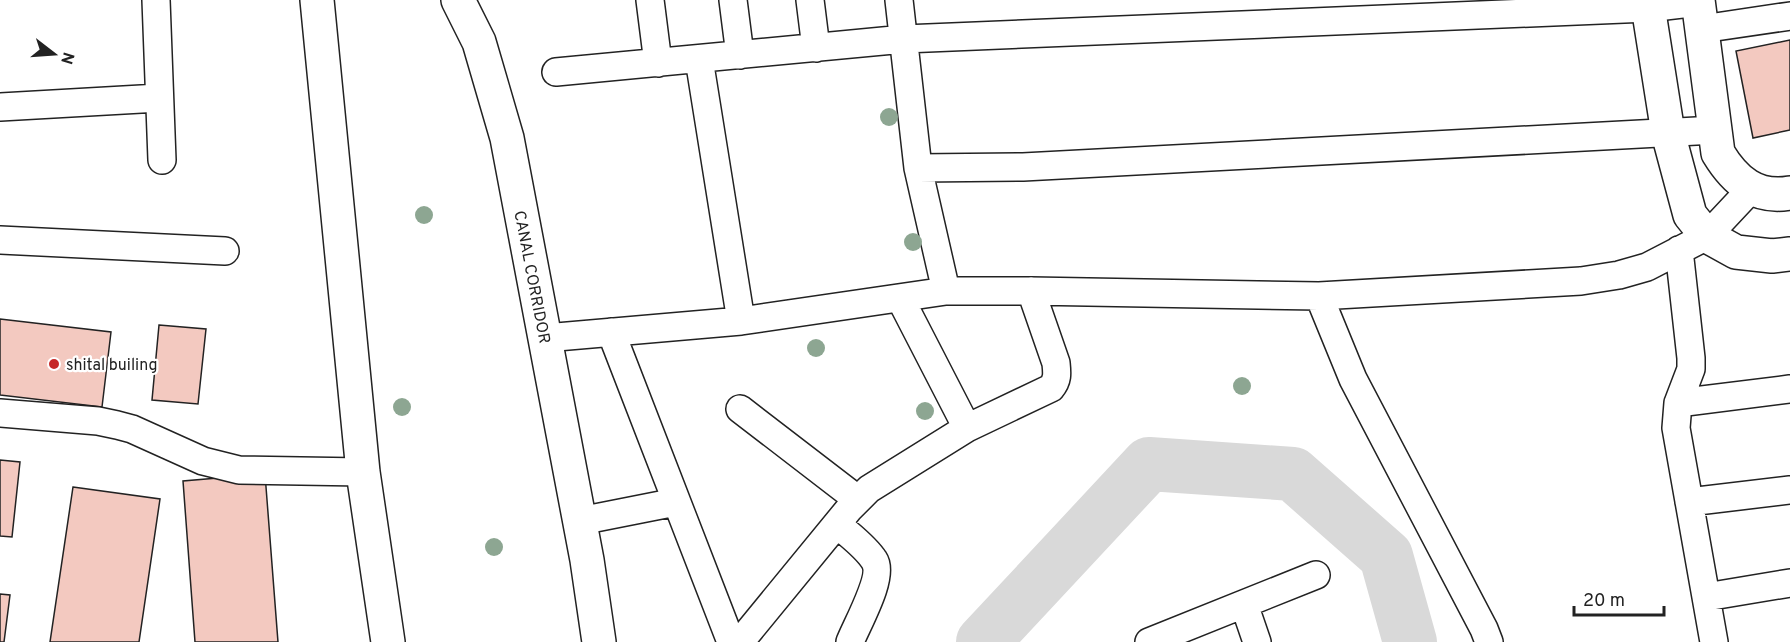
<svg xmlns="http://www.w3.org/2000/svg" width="1790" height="642" viewBox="0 0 1790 642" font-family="Overpass,sans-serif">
<rect width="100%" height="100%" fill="#fff"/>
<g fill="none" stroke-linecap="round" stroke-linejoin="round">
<path stroke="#d9d9d9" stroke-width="54" d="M983,642L1149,464L1293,474L1386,556L1410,642"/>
</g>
<path fill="#f3c9c0" stroke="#222" stroke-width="1.5" d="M1790,40V130L1753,138L1736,51Z
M0,319L111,332L102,407L0,395Z
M159,325L206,329L198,404L152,400Z
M0,460L20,462L12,537L0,536Z
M265,474L278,642H195L183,481Z
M73,487L160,499L139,642H50Z
M0,594L10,595L4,642H0Z"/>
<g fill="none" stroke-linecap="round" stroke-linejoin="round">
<g stroke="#222" stroke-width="30">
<path id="street" d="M156,0L162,160
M650,0L658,63
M733,0L740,55
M810,0L816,48
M899,0L918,168L946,291
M1702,29L1790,16
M699,59L741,321
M556,72L904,39L1648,8L1699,2
M0,107L159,98
M918,168L1023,167L1715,130
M0,240L225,251
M1679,250L1691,358V369L1678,403L1676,428L1714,642
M1319,296L1353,379L1484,629L1489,642
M900,298L967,428
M611,332L731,642
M545,338L741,321L946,291H1031L1319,296L1581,281L1619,275L1647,267L1707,236L1752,188
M1678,403L1790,389
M740,409L857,499
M0,413L98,421L117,425L132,429L203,461L239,470L363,472
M1689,502L1790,490
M580,521L676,502
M837,524C849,535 865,546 874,560C885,576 857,624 850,642
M1706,597L1790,583
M1244,604L1257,642
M740,642L849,509L869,489L967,428L1051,388C1058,380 1057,373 1056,363L1031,291
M1149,642L1316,575"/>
</g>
<g stroke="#222" stroke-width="36">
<path id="secondary" d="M317,0L363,472L388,642
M458,0L479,42L507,138L587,560L599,642
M1647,0L1668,133L1690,215L1707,236L1736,252L1772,256L1790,254
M1698,0L1718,153C1735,181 1756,199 1790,193"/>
</g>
<use href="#street" stroke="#fff" stroke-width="27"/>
<use href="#secondary" stroke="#fff" stroke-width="33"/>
</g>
<g fill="#8da692">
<circle cx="889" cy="117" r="9"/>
<circle cx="424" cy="215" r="9"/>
<circle cx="913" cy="242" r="9"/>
<circle cx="816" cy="348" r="9"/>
<circle cx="1242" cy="386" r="9"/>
<circle cx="402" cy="407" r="9"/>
<circle cx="925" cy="411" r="9"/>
<circle cx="494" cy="547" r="9"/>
</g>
<circle fill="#c62828" stroke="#fff" stroke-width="2" cx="54" cy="364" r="6"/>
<g text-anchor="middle" stroke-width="4.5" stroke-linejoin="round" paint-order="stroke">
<g font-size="16" fill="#222" stroke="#fff">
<text transform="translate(533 277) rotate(79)" y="6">CANAL CORRIDOR</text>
</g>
<g font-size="16" fill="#222" stroke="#fff" text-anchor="start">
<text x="66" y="370">shital builing</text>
</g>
</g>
<g transform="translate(54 54) rotate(107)" stroke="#ffffff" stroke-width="4.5" paint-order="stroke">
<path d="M0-4.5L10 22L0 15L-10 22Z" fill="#222222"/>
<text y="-9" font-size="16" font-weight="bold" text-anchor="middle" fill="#222222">N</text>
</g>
<path d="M1574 606v9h90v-9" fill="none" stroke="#222222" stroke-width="3"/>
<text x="1583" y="606" font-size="18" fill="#222222" stroke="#ffffff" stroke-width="4.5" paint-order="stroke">20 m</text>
</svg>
